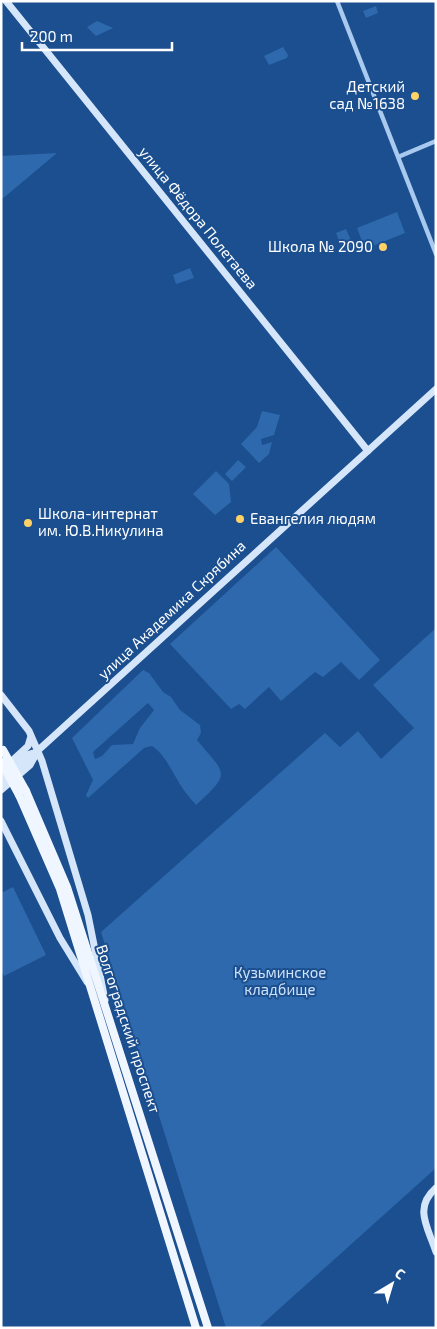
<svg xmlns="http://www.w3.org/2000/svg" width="437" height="1329" viewBox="0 0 437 1329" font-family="'Exo 2',sans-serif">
<rect width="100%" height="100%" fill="#1b4f8f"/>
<path fill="#2e69ad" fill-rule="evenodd" d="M376,6L378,13L366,18L363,11Z
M97,21L113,28L96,36L87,27Z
M283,47L288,55L287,58L269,65L264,56Z
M57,153L1,200V156Z
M397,212L405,233L365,249L357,228Z
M346,229L354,247L343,251L336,233Z
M190,268L194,278L176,284L173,275Z
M262,411L280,415L274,435L261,439L262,445L272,442L269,454L259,463L241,444L257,427Z
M238,460L246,467L232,481L225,474Z
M216,471L229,484L231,502L215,515L193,494Z
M276,547L380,660L359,680L341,662L323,677L315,672L281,701L269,687L245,709L239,704L231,709L170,644Z
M436,628V1168L258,1328H226L101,932L325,733L340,747L358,731L381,759L414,728L373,685Z
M143,670L149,673L163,692L171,697L180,710L200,725L201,733L197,740C226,775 232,772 196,805C192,800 187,795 183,789C174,776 166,755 152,746L144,748L88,798L86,795L93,780L72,738ZM148,703L154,710L140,728L133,744L112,745L102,756L95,759L93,752Z
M13,887L46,955L4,976L1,970V893Z"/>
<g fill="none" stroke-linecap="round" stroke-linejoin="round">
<path stroke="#a9c9ee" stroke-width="4.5" d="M337,1L436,254
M398,157L436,141"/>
<path stroke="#d6e6fa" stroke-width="7" d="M6,1L368,451
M1,695L29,731L42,761L88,915L105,1000
M1,771L28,746L31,736
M1,776L24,756L33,753
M1,784L436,389
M1,790L30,765L35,756
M1,821L60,938L87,982
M436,1188C413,1208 428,1227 436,1252"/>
<path stroke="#f0f6ff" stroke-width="8" d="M26,791L67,887L208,1328
M19,795L60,889L196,1328"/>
<path stroke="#f0f6ff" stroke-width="8" d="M3,750L26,791
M1,762L19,795"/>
</g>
<g fill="#ffd166" stroke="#1b4f8f" stroke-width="2">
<circle cx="415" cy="96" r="5"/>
<circle cx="383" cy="247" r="5"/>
<circle cx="240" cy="519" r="5"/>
<circle cx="28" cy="523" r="5"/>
</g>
<g text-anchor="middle" stroke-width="4" stroke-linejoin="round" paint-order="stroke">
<g font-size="15" fill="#fff" stroke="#1b4f8f" text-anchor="end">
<text x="405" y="92">Детский<tspan x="405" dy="17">сад №1638</tspan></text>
<text x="373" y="252">Школа № 2090</text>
<text x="38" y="519" text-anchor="start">Школа-интернат<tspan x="38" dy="17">им. Ю.В.Никулина</tspan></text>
<text x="250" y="524" text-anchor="start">Евангелия людям</text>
</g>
<g font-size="15" fill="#fff" stroke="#1b4f8f">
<text transform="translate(198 218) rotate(51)" y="5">улица Фёдора Полетаева</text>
<text transform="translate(172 610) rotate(-43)" y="5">улица Академика Скрябина</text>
<text transform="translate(128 1029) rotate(72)" y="5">Волгоградский проспект</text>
</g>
<g font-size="15" fill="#cfe3fa" stroke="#1b4f8f">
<text x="280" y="978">Кузьминское<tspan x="280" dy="17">кладбище</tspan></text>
</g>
</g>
<rect width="437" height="1329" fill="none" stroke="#ffffff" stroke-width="5"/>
<g transform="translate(392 1284) rotate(38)" stroke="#1b4f8f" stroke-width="4" paint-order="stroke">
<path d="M0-4L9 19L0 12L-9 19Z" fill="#ffffff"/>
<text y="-8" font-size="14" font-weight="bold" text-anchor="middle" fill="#ffffff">С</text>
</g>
<path d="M22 42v8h150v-8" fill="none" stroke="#ffffff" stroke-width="2.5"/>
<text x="30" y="42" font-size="15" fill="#ffffff" stroke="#1b4f8f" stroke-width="4" paint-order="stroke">200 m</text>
</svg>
